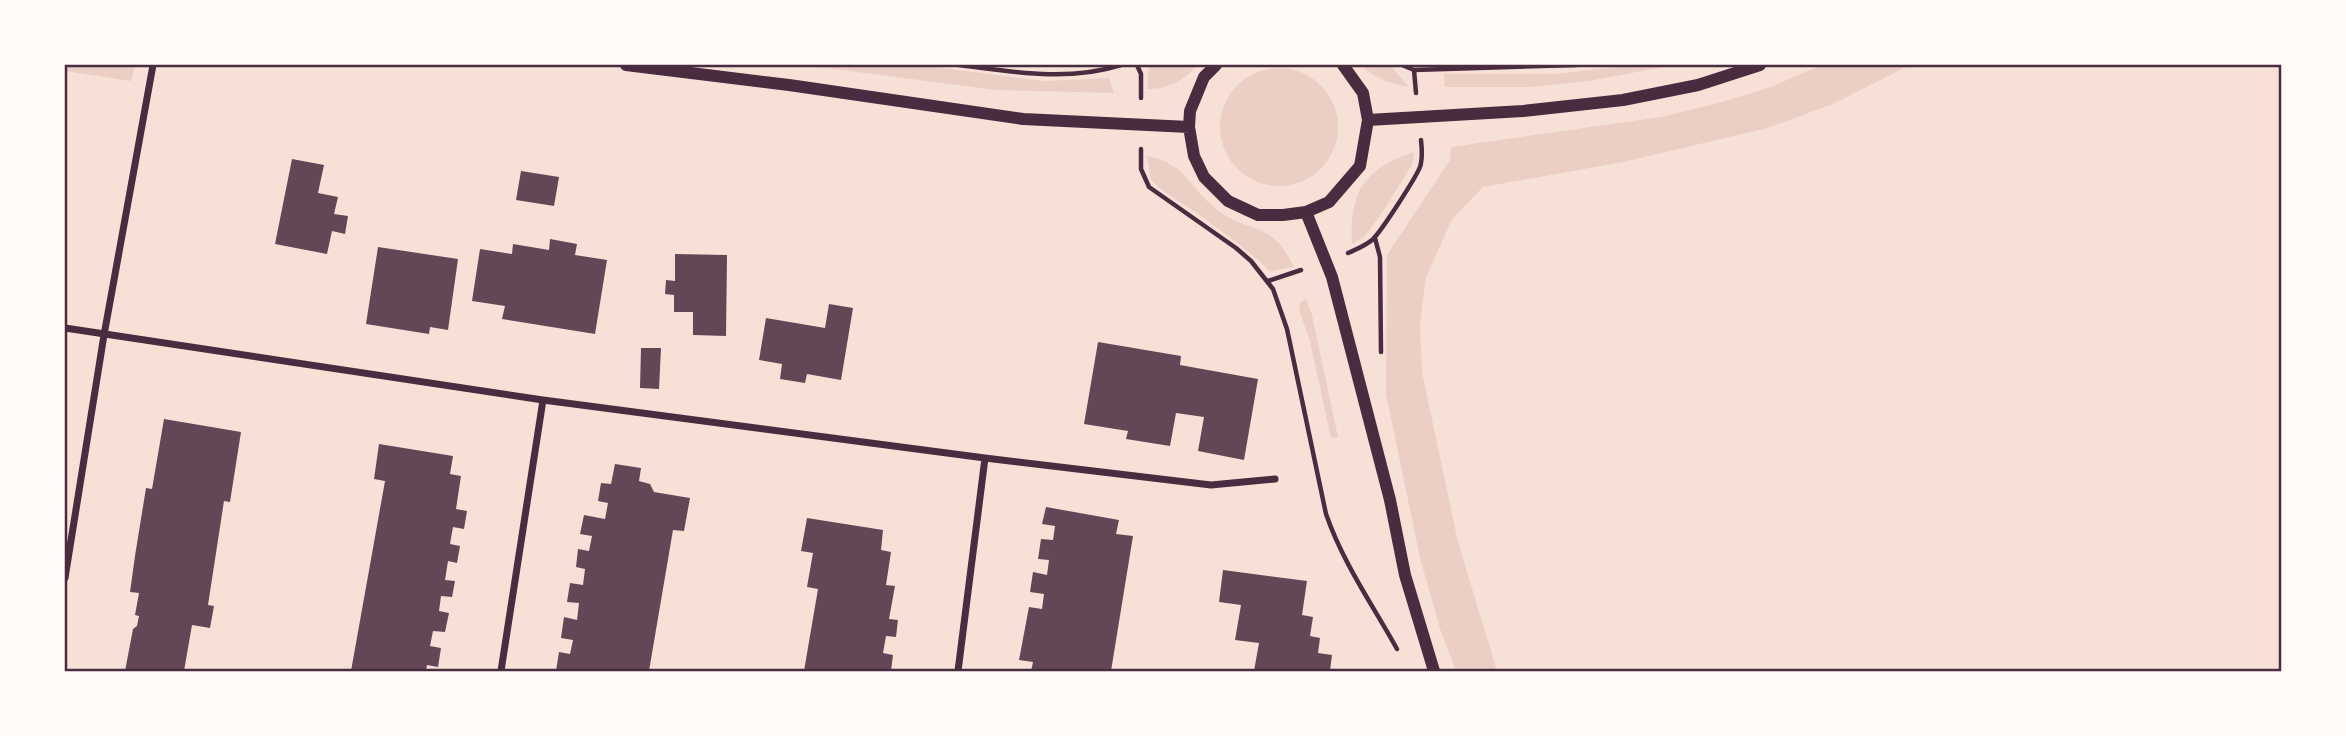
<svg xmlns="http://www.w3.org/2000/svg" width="2346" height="736" viewBox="0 0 2346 736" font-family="Signika,sans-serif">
<rect width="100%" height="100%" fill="#f7e1d7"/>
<path fill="#ebcfc5" d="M65,65H135L131,81L65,71Z
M803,65H920L1044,81L1109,78L1114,93L996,90Z
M1149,65H1198C1184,80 1168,90 1147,89Z
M1361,65H1390L1409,87C1391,84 1374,78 1361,65Z
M1629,65H1674L1589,81L1531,87H1445L1444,74H1556Z
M1821,65H1910L1835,103L1768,128L1623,162L1483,187L1452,219L1426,278L1420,324L1422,372L1458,542L1497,671H1456L1441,632L1420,558L1386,394L1387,255L1450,160L1451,147L1661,117L1722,102L1771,87Z
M1220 127a59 59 0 1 1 118 0a59 59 0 1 1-118 0Z
M1414,152L1412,165L1380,216L1363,238L1352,244C1349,193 1364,168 1414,152Z
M1147,156C1189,165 1189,189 1219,211C1252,235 1272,220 1294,267L1270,271C1236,239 1198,214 1159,188L1151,180Z
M1306,299L1312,315L1338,437L1331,438L1310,341L1299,310L1300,303Z"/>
<path fill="#644757" d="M292,159L324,165L318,193L338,197L334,214L348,216L345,234L332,231L327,254L275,244Z
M521,171L559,177L554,206L516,200Z
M550,239L577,244L575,255L607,260L595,334L502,319L505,306L472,301L480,249L512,254L513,244L549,250Z
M378,247L458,259L448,330L430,327L429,334L366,324Z
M675,254L727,255L726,336L693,335V312H674V295L665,294L666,280L675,281Z
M829,304L853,308L841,380L807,374L805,383L780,379L782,364L759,360L766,318L825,328Z
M1098,342L1181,356L1180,365L1258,379L1244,460L1198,451L1204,417L1176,413L1170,446L1126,439L1128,431L1084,424Z
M641,348H661L659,389L640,388Z
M164,419L241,432L230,502L224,501L208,605L214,606L210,628L192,625L184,671H125L133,629L137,626L139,616L135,615L139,593L130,592L135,556L146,488L152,489Z
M379,444L453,456L450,474L461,476L456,509L467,511L464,529L453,527L450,544L460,546L457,563L448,561L445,580L455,581L452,597L441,596L439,611L449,613L445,632L433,631L430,646L441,648L438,667L427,665L426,671H351L385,481L374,479Z
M615,464L641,468L639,481L650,484L654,492L690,498L684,531L673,530L649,671H556L559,652L570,654L573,640L561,638L564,617L577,620L579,603L567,602L570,583L583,585L585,569L576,567L578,549L589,551L592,536L580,534L584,515L605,519L608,503L598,501L601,483L611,484Z
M1046,507L1119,520L1116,534L1133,536L1111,671H1031L1033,662L1019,660L1029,607L1042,609L1044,594L1030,592L1033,572L1047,575L1049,560L1038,559L1041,539L1053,540L1055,526L1042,524Z
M807,518L883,530L881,550L891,552L886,585L895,586L889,619L898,620L896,637L886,636L883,653L893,655L891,671H804L818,589L807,587L813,553L801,551Z
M1223,570L1307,581L1302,615L1313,617L1310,636L1320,638L1318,653L1332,655L1330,671H1254L1259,643L1235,640L1241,605L1219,602Z"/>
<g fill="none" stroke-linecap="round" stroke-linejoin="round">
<path stroke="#4a2c40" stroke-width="4.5" d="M959,65C1014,72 1067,82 1121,65
M1137,65L1141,74V98
M1402,65L1414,70L1576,65
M1414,70L1416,93
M1141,149V169L1149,187L1236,248L1251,261L1273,289L1287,329L1326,514C1343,563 1372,604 1397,649
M1375,238L1380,257L1381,352
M1348,253C1357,249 1365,246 1372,240C1381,232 1415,179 1420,167C1423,158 1422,149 1421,140
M1268,281L1301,270"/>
<path stroke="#4a2c40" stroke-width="7" d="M65,328L543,400L985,458L1211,485L1275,479
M65,578L104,335L153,65
M501,671L543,400
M958,671L985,458"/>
<path stroke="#4a2c40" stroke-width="12" d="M626,65L789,85L1023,119L1189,127
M1216,65L1204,77L1190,111L1189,127L1194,156L1204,177L1228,201L1258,215H1283L1306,212L1329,202L1360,166L1368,120L1363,93L1343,65
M1368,120L1523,111L1623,100L1698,85L1760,65
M1306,212L1332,277L1390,500L1405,575L1434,671"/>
</g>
<rect width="2346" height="736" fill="none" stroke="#fffaf5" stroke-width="133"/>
<rect x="66" y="66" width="2214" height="604" fill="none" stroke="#4a2c40" stroke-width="2.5"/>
</svg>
